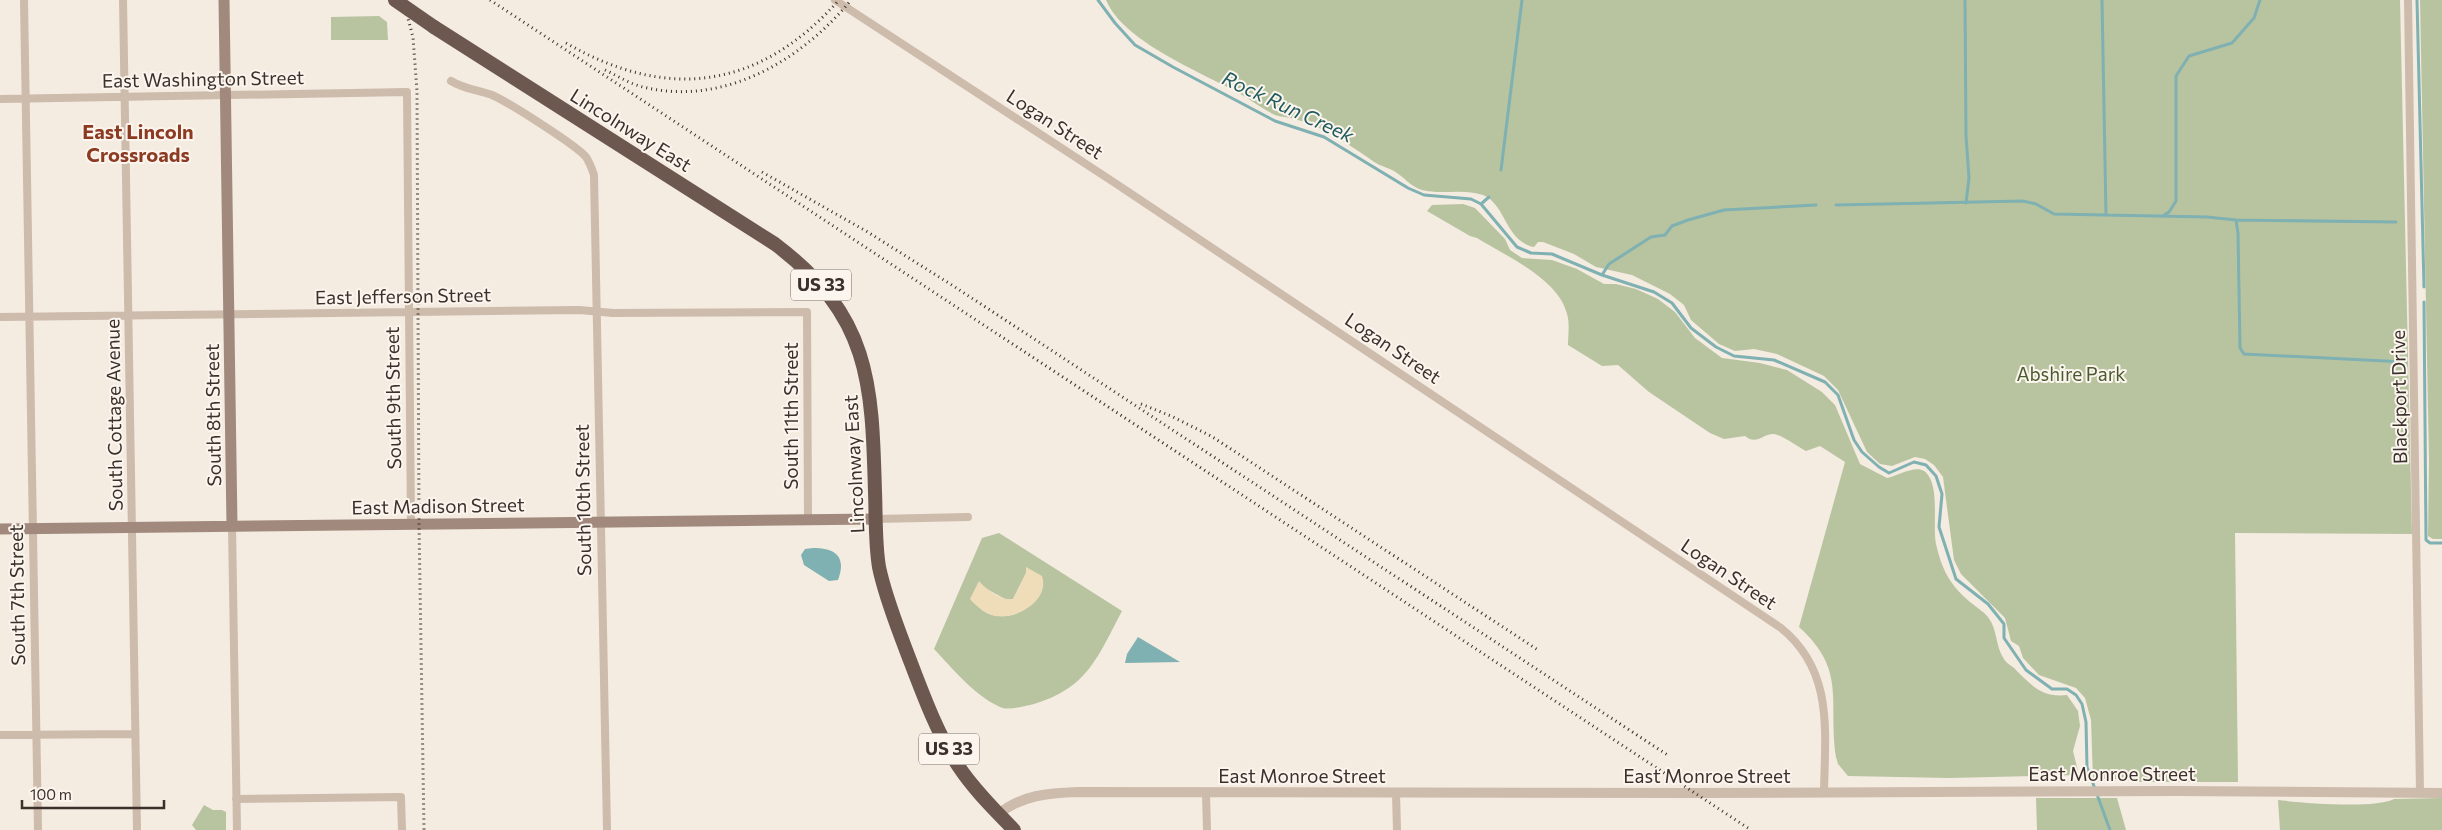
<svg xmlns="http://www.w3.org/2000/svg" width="2442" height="830" viewBox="0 0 2442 830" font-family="Commissioner,sans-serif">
<rect width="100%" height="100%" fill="#f4ebe1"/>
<path fill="#b8c4a0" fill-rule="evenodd" d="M1106,0H2400L2412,534L2235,533L2238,782H2138L2116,779H2093L2091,720L2085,698L2076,688L2039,675L2023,658L2019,646L2011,641L2005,618L1961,574L1954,560L1943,477L1934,465L1925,459L1915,457L1892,466L1880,464L1867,452L1838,390L1824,376L1777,354L1754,349L1735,351L1719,344L1691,320L1684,305L1670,294L1632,275L1596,267L1574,254L1543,242H1538L1534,247C1505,241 1506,204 1483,195C1463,188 1442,195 1422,190C1411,187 1404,177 1394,171C1386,167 1377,165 1370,159C1358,151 1346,142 1332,135C1321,128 1307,122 1294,119C1288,117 1281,117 1275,115C1262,109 1250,99 1237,92C1198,71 1123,41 1106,0Z
M2420,0H2442V539H2433L2428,536L2429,460Z
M379,16L387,22L388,40H331V17Z
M1463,204L1475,208L1505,239L1510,250L1522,258L1552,260L1577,269L1604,284H1616L1636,289L1658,299L1675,312L1695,338L1722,358L1760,363L1787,370L1822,392L1835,405L1860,464L1887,478C1897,476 1915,465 1924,471C1941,483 1932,525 1936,544C1942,570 1950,585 1970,602C1976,607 1983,611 1988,617C1998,630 1995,646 2004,659C2006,663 2012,666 2015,669C2031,685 2042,698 2067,695L2078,711L2080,726L2073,751L2079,775L1949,778L1848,776L1838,764L1836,757C1828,701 1847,670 1799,627L1845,462L1820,446L1806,451C1798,447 1782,435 1774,434C1763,433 1757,446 1745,436L1724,439L1710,433L1649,392L1618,365L1602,366L1568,345C1568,336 1570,323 1567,314C1559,279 1506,256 1477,238L1470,236L1427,211L1432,205Z
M999,533L1122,611C1098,656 1088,688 1034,704C1024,706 1009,711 1000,707C974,695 953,669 934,649L982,538ZM1026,573L1043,585C1037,607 1012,622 989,614C983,612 978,606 973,602L983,587L1007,600L1013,599Z
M2036,798H2117L2126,830H2037Z
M2442,798V830H2280L2278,800C2302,803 2376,809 2394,799Z
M204,805L213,810H222L226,812V830H196L192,825Z"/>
<path fill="#efdcb8" d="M1026,567L1042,576C1050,601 1017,619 996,616C986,614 976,606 970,599L979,581C986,589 1001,601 1013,599L1026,573Z"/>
<path fill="#7fb0b2" d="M813,548C835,548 847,556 838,580L829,581L804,565L801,555L805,549Z
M1138,637L1180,662L1125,663L1127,654Z"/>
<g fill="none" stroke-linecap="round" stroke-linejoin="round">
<path stroke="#7fb0b2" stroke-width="3" d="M1098,0L1115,23L1135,45L1173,67L1275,121L1324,137L1408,188L1424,195L1471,199L1481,204L1517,247L1531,253L1552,254L1602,275L1654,292L1672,303L1691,328L1716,347L1734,356L1774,360L1825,382L1838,395L1854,440L1862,452L1879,467L1889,473L1914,462L1926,465L1936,476L1942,494L1939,527L1956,579L1988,604L2004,624V638L2026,670L2052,689H2067L2076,695L2082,704L2086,722L2087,767L2110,830
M1965,0L1966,136L1969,178L1966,203
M2102,0L2106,215
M2417,0L2424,287
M1501,170L1522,0
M1481,204L1489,197
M1836,205L2023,201L2036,204L2054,214L2207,217L2236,220L2238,233L2240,348L2244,354L2405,362
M2164,215L2169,212L2176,201V76L2189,56L2232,43L2254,18L2260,0
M2236,220L2396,222
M1602,275L1609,264L1651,237L1665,235L1672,226L1688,220L1724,210L1816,205
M2424,302L2426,540L2430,543H2442"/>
<path stroke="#cdbbac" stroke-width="8" d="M24,0L38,830
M123,0L137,830
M835,0L1115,183L1781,628C1834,671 1825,731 1824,793
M2408,0L2420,793
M451,81C464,89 478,90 492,95C508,102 576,145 586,157C590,163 592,169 594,175L607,830
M0,99L407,92L411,524
M0,317L579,310L613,313L807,312L808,519
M876,519L968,517
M232,526L237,830
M0,735L135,734
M1206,793L1207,830
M1396,793L1397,830
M236,799L401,797L402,830"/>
<path stroke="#cdbbac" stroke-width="10" d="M999,814C1021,795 1049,793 1078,792L1695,793L2176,791L2442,793"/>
<path stroke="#a18a7d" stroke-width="11" d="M224,0L232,526
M0,529L876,519"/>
<path stroke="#6c584f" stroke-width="14" d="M434,27L775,244C870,316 872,381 875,492C876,516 875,543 879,567C885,596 896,623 906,650C921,689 936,732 959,767C975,791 995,810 1014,830"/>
<path stroke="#3b302b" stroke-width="3" stroke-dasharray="1 4" stroke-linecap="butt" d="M403,0L413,37L417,91L419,524L424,830
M490,0L1751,830
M566,43C668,102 760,89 839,0
M605,70C618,76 630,84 643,87C724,107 802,60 851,0
M762,172L866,231L955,287L1669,756
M1141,404L1171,416L1211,436L1538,650"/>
<path stroke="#6c584f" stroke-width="14" d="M395,0L434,27"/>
</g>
<g text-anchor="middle" stroke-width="4" stroke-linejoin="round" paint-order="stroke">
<g fill="#fbf5ee" stroke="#756b66" stroke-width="1">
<rect x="791" y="269.5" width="60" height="31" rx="4"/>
<rect x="919" y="733.5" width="60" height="31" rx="4"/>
</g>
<g font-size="18" font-weight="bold" fill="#3b302b">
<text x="821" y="291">US 33</text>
<text x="949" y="755">US 33</text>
</g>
<g font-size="19" fill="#3b302b" stroke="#fbf5ee">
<text transform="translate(203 79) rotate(-1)" y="7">East Washington Street</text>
<text transform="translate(1055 124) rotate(33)" y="7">Logan Street</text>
<text transform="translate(631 130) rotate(32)" y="7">Lincolnway East</text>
<text transform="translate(403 296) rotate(-1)" y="7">East Jefferson Street</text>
<text transform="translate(1393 348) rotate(34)" y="7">Logan Street</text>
<text transform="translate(2399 397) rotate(-91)" y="7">Blackport Drive</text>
<text transform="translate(393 398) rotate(-91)" y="7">South 9th Street</text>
<text transform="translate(114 415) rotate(-91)" y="7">South Cottage Avenue</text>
<text transform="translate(213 415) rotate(-91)" y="7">South 8th Street</text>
<text transform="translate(791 416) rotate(-90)" y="7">South 11th Street</text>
<text transform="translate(854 464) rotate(-93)" y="7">Lincolnway East</text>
<text transform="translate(583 500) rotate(-91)" y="7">South 10th Street</text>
<text transform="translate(438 506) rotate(-1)" y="7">East Madison Street</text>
<text transform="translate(1729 574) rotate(34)" y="7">Logan Street</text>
<text transform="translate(17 595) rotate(-91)" y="7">South 7th Street</text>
<text x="2112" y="781">East Monroe Street</text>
<text x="1302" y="783">East Monroe Street</text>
<text x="1707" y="783">East Monroe Street</text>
</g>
<g font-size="19" fill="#4a5a2e" stroke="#fbf5ee">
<text x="2071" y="381">Abshire Park</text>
</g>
<g font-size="20" font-style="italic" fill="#1f5a5e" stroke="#fbf5ee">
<text transform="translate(1288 107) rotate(25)" y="7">Rock Run Creek</text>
</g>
<g font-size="20" font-weight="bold" fill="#8c3b22" stroke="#fbf5ee">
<text x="138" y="139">East Lincoln<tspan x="138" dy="23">Crossroads</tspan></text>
</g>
</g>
<path d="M22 800v8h142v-8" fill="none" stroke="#3b302b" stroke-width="2.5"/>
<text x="30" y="800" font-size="15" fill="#3b302b" stroke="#fbf5ee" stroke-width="4" paint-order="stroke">100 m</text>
</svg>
